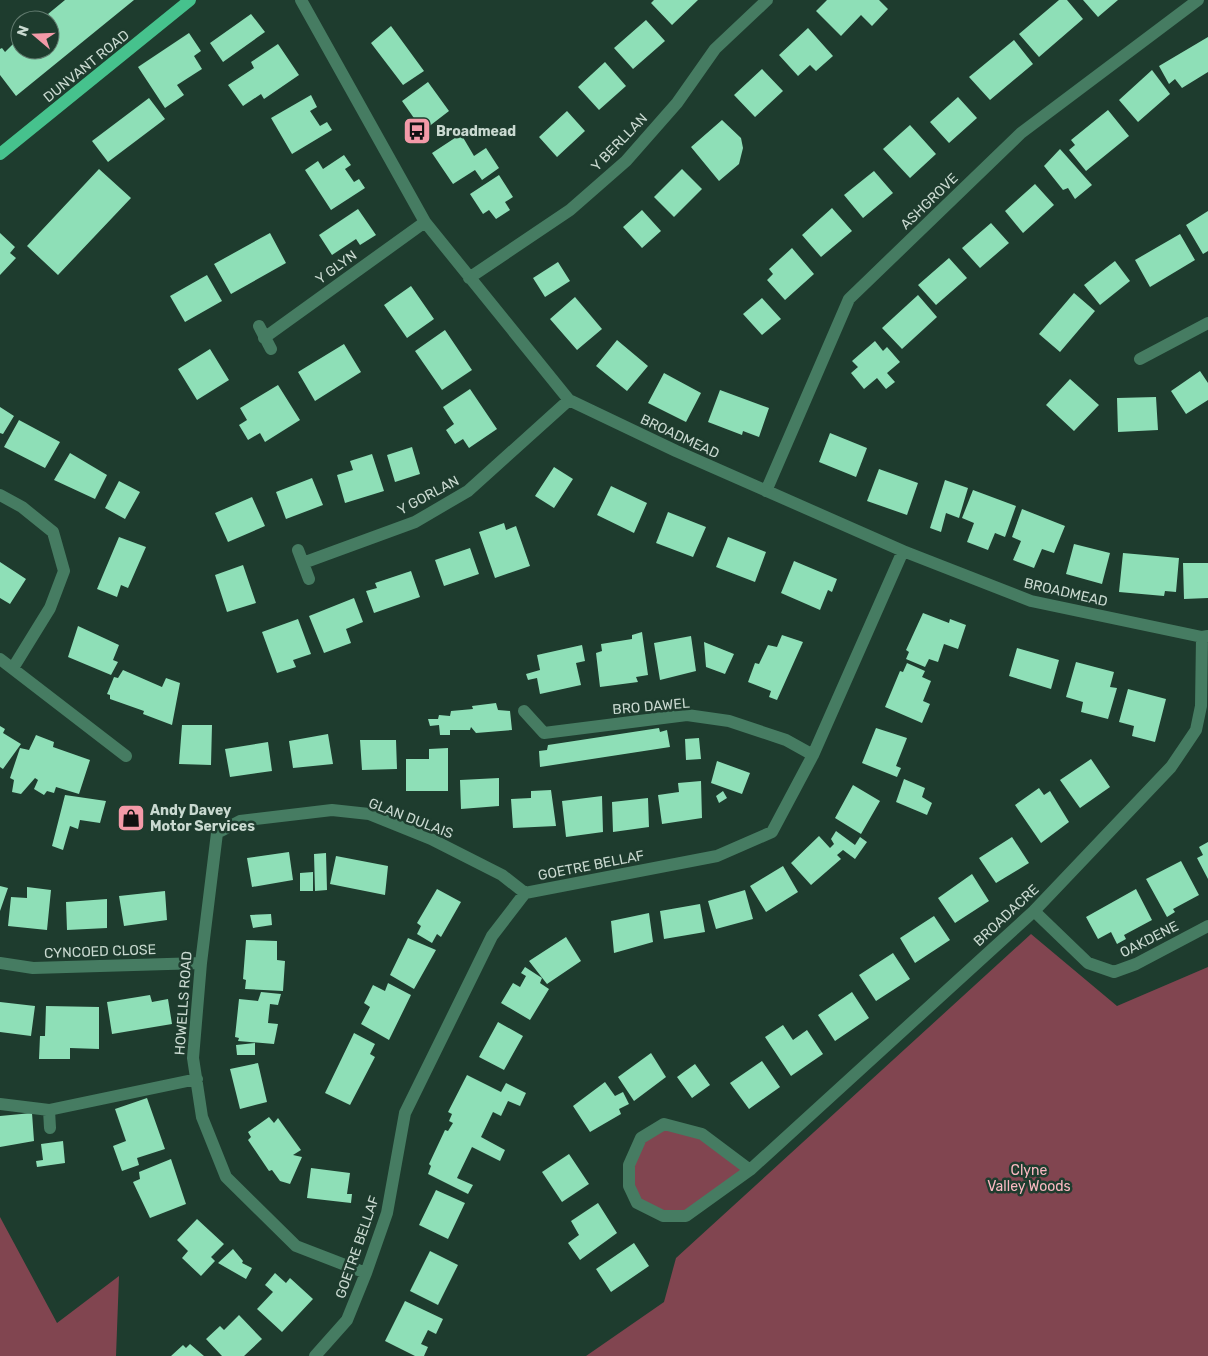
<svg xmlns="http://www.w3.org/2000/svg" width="1208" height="1356" viewBox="0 0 1208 1356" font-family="Rubik,sans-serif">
<rect width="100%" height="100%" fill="#1e3c2e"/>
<path fill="#814550" d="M1031,934L1117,1006L1208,967V1356H586L664,1302L676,1258Z
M664,1124L702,1134L750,1170L686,1216L637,1203L629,1186L641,1138Z
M0,1217L57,1323L119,1276L116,1356H0Z"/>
<path fill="#8edfb7" d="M65,0H134L16,96L0,75V49L2,48L5,52L20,37V50H50V28L55,23L48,14Z
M654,0H698L672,25L651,3Z
M827,0H879L888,9L872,26L861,15L841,36L816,11Z
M1059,0H1067L1083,19L1039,57L1019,34Z
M1083,0H1118L1098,17Z
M251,14L265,32L223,62L210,43Z
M646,20L665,41L633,69L614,48Z
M391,26L424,71L403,85L371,43Z
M808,28L833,56L816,71L810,65L798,76L779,55Z
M189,33L201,51L194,56L202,69L177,85L184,95L165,108L138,67Z
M1208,37V72L1182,88L1175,79L1169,84L1159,66Z
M1014,40L1033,64L990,100L969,77Z
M278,44L299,75L264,99L261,94L243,106L228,85L254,68L251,62Z
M605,62L626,86L599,110L578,87Z
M762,69L783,91L755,117L734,95Z
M1152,70L1170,94L1138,122L1119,100Z
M428,82L449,111L423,131L402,101Z
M311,95L317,107L310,111L320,126L327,122L332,130L292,154L271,118Z
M958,97L977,118L949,143L930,122Z
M149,98L165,119L108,162L92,141Z
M1108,110L1129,136L1086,171L1069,150L1075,145L1071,140Z
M567,111L585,131L557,157L539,137Z
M722,120L741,138L743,148L739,164L719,181L691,147Z
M910,125L936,154L910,178L883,149Z
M461,134L474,156L486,148L499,168L482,180L475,170L453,184L432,153Z
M1060,149L1092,185L1075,199L1068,188L1063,190L1044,166Z
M344,155L351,165L345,169L354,182L359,179L365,188L331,210L305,170L318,161L323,169Z
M99,169L131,198L58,275L27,246Z
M682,169L702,189L674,217L654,197Z
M874,171L893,193L863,218L844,195Z
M499,175L513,197L505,202L510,210L496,219L489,210L483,214L470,194Z
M1035,184L1054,205L1023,233L1005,211Z
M832,208L852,231L821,257L802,235Z
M358,209L376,235L360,245L356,239L332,255L319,235Z
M642,210L661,231L642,248L623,227Z
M1208,211V251L1203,254L1186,225Z
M991,223L1009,243L980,268L962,248Z
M0,233L15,247L10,253L16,258L0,275Z
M270,233L286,263L231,294L214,264Z
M1180,234L1195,260L1150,287L1135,260Z
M792,248L814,274L785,300L767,280L773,274L769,269Z
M949,258L967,278L936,305L918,285Z
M1115,261L1130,281L1100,305L1084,285Z
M558,262L570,281L545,297L533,278Z
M207,275L222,301L185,322L170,296Z
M411,286L434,319L407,338L384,305Z
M1074,293L1095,311L1060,352L1039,334Z
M918,295L937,317L902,349L882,328Z
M575,297L602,329L577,350L550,319Z
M762,298L781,319L762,335L743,314Z
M445,330L472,370L442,390L415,351Z
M617,340L648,366L627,391L596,366Z
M875,341L883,351L887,347L900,362L887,373L895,382L886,389L877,378L864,389L851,373L858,367L852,361Z
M344,344L361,372L315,401L298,372Z
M210,349L229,380L197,400L178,369Z
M1200,371L1208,383V400L1186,414L1171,391Z
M664,373L701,393L686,422L648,403Z
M1070,379L1099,405L1074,431L1046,405Z
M278,385L300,420L265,442L260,433L248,440L239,425L247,420L240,408Z
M470,389L497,429L469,448L463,439L455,444L446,430L454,424L443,407Z
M720,390L769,408L759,437L743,431L742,435L708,422Z
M1156,397L1158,430L1118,432L1117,398Z
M0,407L14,416L3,434L0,433Z
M19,420L60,442L45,468L4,447Z
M830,433L867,448L856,477L819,462Z
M412,447L420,474L395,482L387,455Z
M70,453L107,475L95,499L54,480Z
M372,454L384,491L345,503L337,475L353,470L350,461Z
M554,467L573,479L554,508L535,496Z
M879,469L918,483L907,515L867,501Z
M312,478L323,505L286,519L276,492Z
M945,480L968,488L959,518L946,513L941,532L930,528Z
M119,481L140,492L125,519L105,508Z
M611,486L647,503L634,533L597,515Z
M973,490L1016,506L1005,537L995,533L988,550L967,542L974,523L962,518Z
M252,497L265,526L228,542L215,513Z
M1022,509L1065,526L1054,553L1042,549L1034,568L1013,560L1021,541L1012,537Z
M668,512L706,527L693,557L656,543Z
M504,523L506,530L516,526L530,566L495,578L479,532Z
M119,537L146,547L128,588L121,585L117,597L97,589Z
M728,537L766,552L755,582L716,567Z
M1074,544L1110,553L1102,584L1066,574Z
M470,548L479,574L444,586L435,560Z
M1123,553L1179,558L1176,592L1165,591L1164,596L1119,592Z
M794,561L837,579L832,592L828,590L820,610L781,593Z
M0,562L26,579L10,604L0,598Z
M1183,563H1208V598L1184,599Z
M243,565L256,603L227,612L215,575Z
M411,571L420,597L374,613L366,591L377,588L375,583Z
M354,598L363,622L346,629L351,643L324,653L309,616Z
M923,613L949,623L950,619L966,625L958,649L944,644L938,662L929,659L925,667L906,659L909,652L906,650Z
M298,619L311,654L293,660L296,667L277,673L262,632Z
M78,626L119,645L113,660L118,662L111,675L68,657Z
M642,632L648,675L636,677L638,682L600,687L596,653L602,651L601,644L632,639V635Z
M782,635L803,642L777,700L769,697L771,691L748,682L755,663L759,664L768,645L777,647Z
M691,636L696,671L660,680L654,643Z
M704,642L734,654L725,674L706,667Z
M582,645L585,661L576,663L581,685L540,694L537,678L528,680L526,674L540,670L537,655Z
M1017,648L1059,660L1051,689L1009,676Z
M1076,662L1114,672L1110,687L1117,688L1108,719L1081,712L1083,702L1066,697Z
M907,663L925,671L922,677L931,681L923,701L930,704L922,723L885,707L900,671L903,672Z
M123,670L162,687L166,678L180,683L172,725L143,714L144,711L110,699V695L107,694L114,677L118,678Z
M1128,689L1166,699L1155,742L1132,736L1134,726L1119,722Z
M496,703L498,710L510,711L512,730L476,733L471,727L470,730H450V735H440L439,725L430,726L428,719H438L439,715L450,716L451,711L473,709L472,706Z
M182,725H212L211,765L179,764Z
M0,726L5,729L3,733L21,744L3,769L0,767Z
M659,728L660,732L667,730L670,747L540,767L539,751L547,750L548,745Z
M876,728L907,738L896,766L901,768L897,777L862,763Z
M328,734L333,764L293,768L289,741Z
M36,735L54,742L53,747L90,760L79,794L56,787L54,793L47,791L44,795L34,789L38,780L35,778L21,794L12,792L14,780L10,778L20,748L29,750Z
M699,738L701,759L686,760L685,739Z
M360,740H396L397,769L362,770Z
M268,742L272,771L230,777L225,749Z
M448,748V791H406V759H429V749Z
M1091,759L1110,787L1080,808L1060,780Z
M717,761L750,773L742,794L711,783Z
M499,778V806L461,809L460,780Z
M904,779L925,788L922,797L932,803L927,815L896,802Z
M701,781L702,818L662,824L658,795L679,792L678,783Z
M853,785L880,801L861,834L835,818Z
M1039,788L1044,795L1050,791L1069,822L1041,843L1015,805Z
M551,790L556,826L513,828L511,799L531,798V791Z
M723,791L727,798L719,803L716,796Z
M65,795L106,801L100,823L80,820L78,829L70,826L63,850L52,846Z
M602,796L603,832L566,837L562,801Z
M648,798L649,827L613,832L612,802Z
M836,831L855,845L860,837L867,842L855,859L843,850L837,855L841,859L811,885L791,863L819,836L830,848L834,844L831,839Z
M1012,837L1029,863L996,883L979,858Z
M1208,842V879L1197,858L1203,855L1199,847Z
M289,852L293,880L252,887L247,858Z
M326,853L327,890L315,891L314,854Z
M336,856L388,866L385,895L330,884Z
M1181,861L1199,895L1173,909L1175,912L1167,917L1146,879Z
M783,866L798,892L766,912L750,886Z
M313,872V891H300V873Z
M972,874L989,901L955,923L938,898Z
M0,886L8,888L0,911Z
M27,887L51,890L47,930L8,926L11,897L27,898Z
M437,889L461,902L441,937L437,934L432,943L417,934L421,926L417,923Z
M1136,889L1152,920L1124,935L1126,939L1117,944L1111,932L1098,939L1086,917Z
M745,890L753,919L716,929L708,901Z
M165,891L167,920L124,926L119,896Z
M107,899V928L67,930L66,902Z
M700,904L705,932L664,939L660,911Z
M649,913L653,942L614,953L611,921Z
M271,914L272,925L253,928L250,915Z
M934,916L950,940L915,963L900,938Z
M566,937L581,961L547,984L529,961Z
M408,938L436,950L414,989L390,975Z
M246,940L277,941V960L285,961L283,991L245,989L246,980L243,979Z
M893,953L910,979L876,1001L859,975Z
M525,967L542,978L540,983L549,989L530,1020L501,1003L513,983L520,987L526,976L521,973Z
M388,983L411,995L389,1040L361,1024L370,1007L364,1003L373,985L385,991Z
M261,992L281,994L278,1005L270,1004L268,1023L278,1024L274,1044L238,1041L239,1038L235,1037L239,999L258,1001Z
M852,992L869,1018L835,1041L818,1015Z
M150,995L152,1002L168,999L172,1024L112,1034L107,1002Z
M0,1002L35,1006L31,1036L0,1032Z
M46,1006L99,1007V1049L70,1048V1059H39L40,1036H45Z
M498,1022L523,1036L504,1070L479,1057Z
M783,1025L793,1040L807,1030L823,1054L791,1076L765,1037Z
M354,1033L375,1044L370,1054L375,1057L350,1105L325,1093Z
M255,1043V1055H237L236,1045Z
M651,1053L666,1077L634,1101L618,1077Z
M762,1061L780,1087L749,1109L730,1083Z
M258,1063L267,1102L240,1109L230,1069Z
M695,1064L710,1085L692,1098L677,1077Z
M467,1075L501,1092L506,1083L526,1093L520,1106L508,1101L501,1116L493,1112L481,1137L505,1150L500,1161L472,1147L457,1178L473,1185L468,1194L428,1174L431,1166L429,1164L445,1130L448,1131L453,1123L449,1121L452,1114L448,1112Z
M605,1082L615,1096L623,1092L629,1104L619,1109L621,1114L590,1132L573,1106Z
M147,1098L165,1149L137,1158L139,1165L122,1171L113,1146L126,1141L115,1109Z
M32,1113L34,1141L0,1147V1116Z
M269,1117L274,1123L278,1118L301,1150L293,1155L302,1157L290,1184L280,1181L272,1170L269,1171L248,1140L251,1137L248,1132Z
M63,1141L65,1163L37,1167L36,1161L43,1160L41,1144Z
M569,1154L589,1184L562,1202L542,1172Z
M171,1159L186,1204L150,1218L133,1182L140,1179L139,1172Z
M311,1168L350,1173L347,1194H352L351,1203L307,1198Z
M436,1190L465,1203L448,1239L419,1225Z
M598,1203L617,1233L580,1260L568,1243L579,1235L571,1221Z
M197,1219L224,1244L211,1257L215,1261L201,1276L182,1258L188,1251L177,1240Z
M634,1243L649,1266L611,1292L596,1269Z
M233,1249L243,1261L242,1263L252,1268L246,1279L218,1263Z
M430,1251L458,1265L438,1305L410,1291Z
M275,1273L286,1283L290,1278L313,1299L282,1332L257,1309L273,1292L265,1285Z
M405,1301L443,1319L436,1334L428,1330L421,1344L428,1347L424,1356H415L385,1341Z
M239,1315L262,1339L244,1356H222L206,1339L220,1326L224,1330Z
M190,1344L204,1356H171L183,1345L186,1348Z"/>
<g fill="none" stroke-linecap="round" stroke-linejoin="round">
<path stroke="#467c62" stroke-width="12" d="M301,0L425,222L569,400L676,451L903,551L1031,601L1202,637L1208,636
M469,278L570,210L626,161L677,103L715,49L767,0
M259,326L271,349
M264,338L425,222
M1140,359L1208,323
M766,491L849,299L1021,133L1198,0
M0,495L22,507L53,532L64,571L50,608L13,668
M298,550L309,579
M303,563L415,522L468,491L569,400
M0,659L126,756
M524,711L544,733L687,715L729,721L786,740L813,755
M1034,911L1088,963L1114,972L1136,964L1208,926
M0,963L33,968L201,963
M0,1104L49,1110L50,1128
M49,1110L197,1079
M750,1170L702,1134L664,1124L641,1138L629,1165V1186L637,1203L663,1216H686L750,1170L1034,911L1171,767L1196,730L1201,706L1202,637
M366,1273L296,1246L226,1177L202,1117L193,1058L201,963L217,833L240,821L332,810L369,814L431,839L502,875L525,893
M315,1356L347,1320L366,1273L387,1213L405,1113L492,936L525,893L717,856L772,832L813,755L903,551"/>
<path stroke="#46c28d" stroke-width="12" d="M0,154L190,0"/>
</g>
<defs>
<g id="bus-square" transform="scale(1.4375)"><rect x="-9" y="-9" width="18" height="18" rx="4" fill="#f39aa8" stroke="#1e3c2e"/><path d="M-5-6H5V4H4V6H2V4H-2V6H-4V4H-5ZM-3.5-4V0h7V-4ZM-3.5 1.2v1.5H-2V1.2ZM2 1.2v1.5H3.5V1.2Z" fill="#111"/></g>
<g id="shop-square" transform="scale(1.4375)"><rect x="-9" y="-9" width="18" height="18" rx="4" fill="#f39aa8" stroke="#1e3c2e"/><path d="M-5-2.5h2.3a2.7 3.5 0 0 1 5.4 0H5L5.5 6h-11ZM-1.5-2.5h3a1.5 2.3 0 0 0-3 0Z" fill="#111"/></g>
</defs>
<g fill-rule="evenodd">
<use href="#bus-square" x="417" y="131"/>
<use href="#shop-square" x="131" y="818"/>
</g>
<g text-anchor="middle" stroke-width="5" stroke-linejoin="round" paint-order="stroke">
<g font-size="14" fill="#c9d9d0" stroke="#1e3c2e">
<text transform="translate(86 66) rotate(-39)" y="5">DUNVANT ROAD</text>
<text transform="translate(619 142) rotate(-46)" y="5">Y BERLLAN</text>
<text transform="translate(929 201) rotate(-44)" y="5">ASHGROVE</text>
<text transform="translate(336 267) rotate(-36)" y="5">Y GLYN</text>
<text transform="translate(680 436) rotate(25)" y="5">BROADMEAD</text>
<text transform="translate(428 495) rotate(-28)" y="5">Y GORLAN</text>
<text transform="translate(1066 592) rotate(13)" y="5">BROADMEAD</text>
<text transform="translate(651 706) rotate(-5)" y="5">BRO DAWEL</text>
<text transform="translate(411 818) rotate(21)" y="5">GLAN DULAIS</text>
<text transform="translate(591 865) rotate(-11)" y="5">GOETRE BELLAF</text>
<text transform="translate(1006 915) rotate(-43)" y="5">BROADACRE</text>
<text transform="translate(1149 939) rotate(-27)" y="5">OAKDENE</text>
<text transform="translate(100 951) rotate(-2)" y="5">CYNCOED CLOSE</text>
<text transform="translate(183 1003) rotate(-86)" y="5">HOWELLS ROAD</text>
<text transform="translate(357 1247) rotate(-71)" y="5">GOETRE BELLAF</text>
</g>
<g font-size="14" font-weight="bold" fill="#c9d9d0" stroke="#1e3c2e" text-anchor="start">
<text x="436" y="136">Broadmead</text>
<text x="150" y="815">Andy Davey<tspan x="150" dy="16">Motor Services</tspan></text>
</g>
<g font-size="14" fill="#fbb9c2" stroke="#1e3c2e">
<text x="1029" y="1175">Clyne<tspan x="1029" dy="16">Valley Woods</tspan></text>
</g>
</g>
<g transform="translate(35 35) rotate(289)"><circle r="24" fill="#1e3c2e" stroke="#627b6f"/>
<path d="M0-4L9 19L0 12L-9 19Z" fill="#f39aa8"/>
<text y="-8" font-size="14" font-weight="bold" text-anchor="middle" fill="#c9d9d0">N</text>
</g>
</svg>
